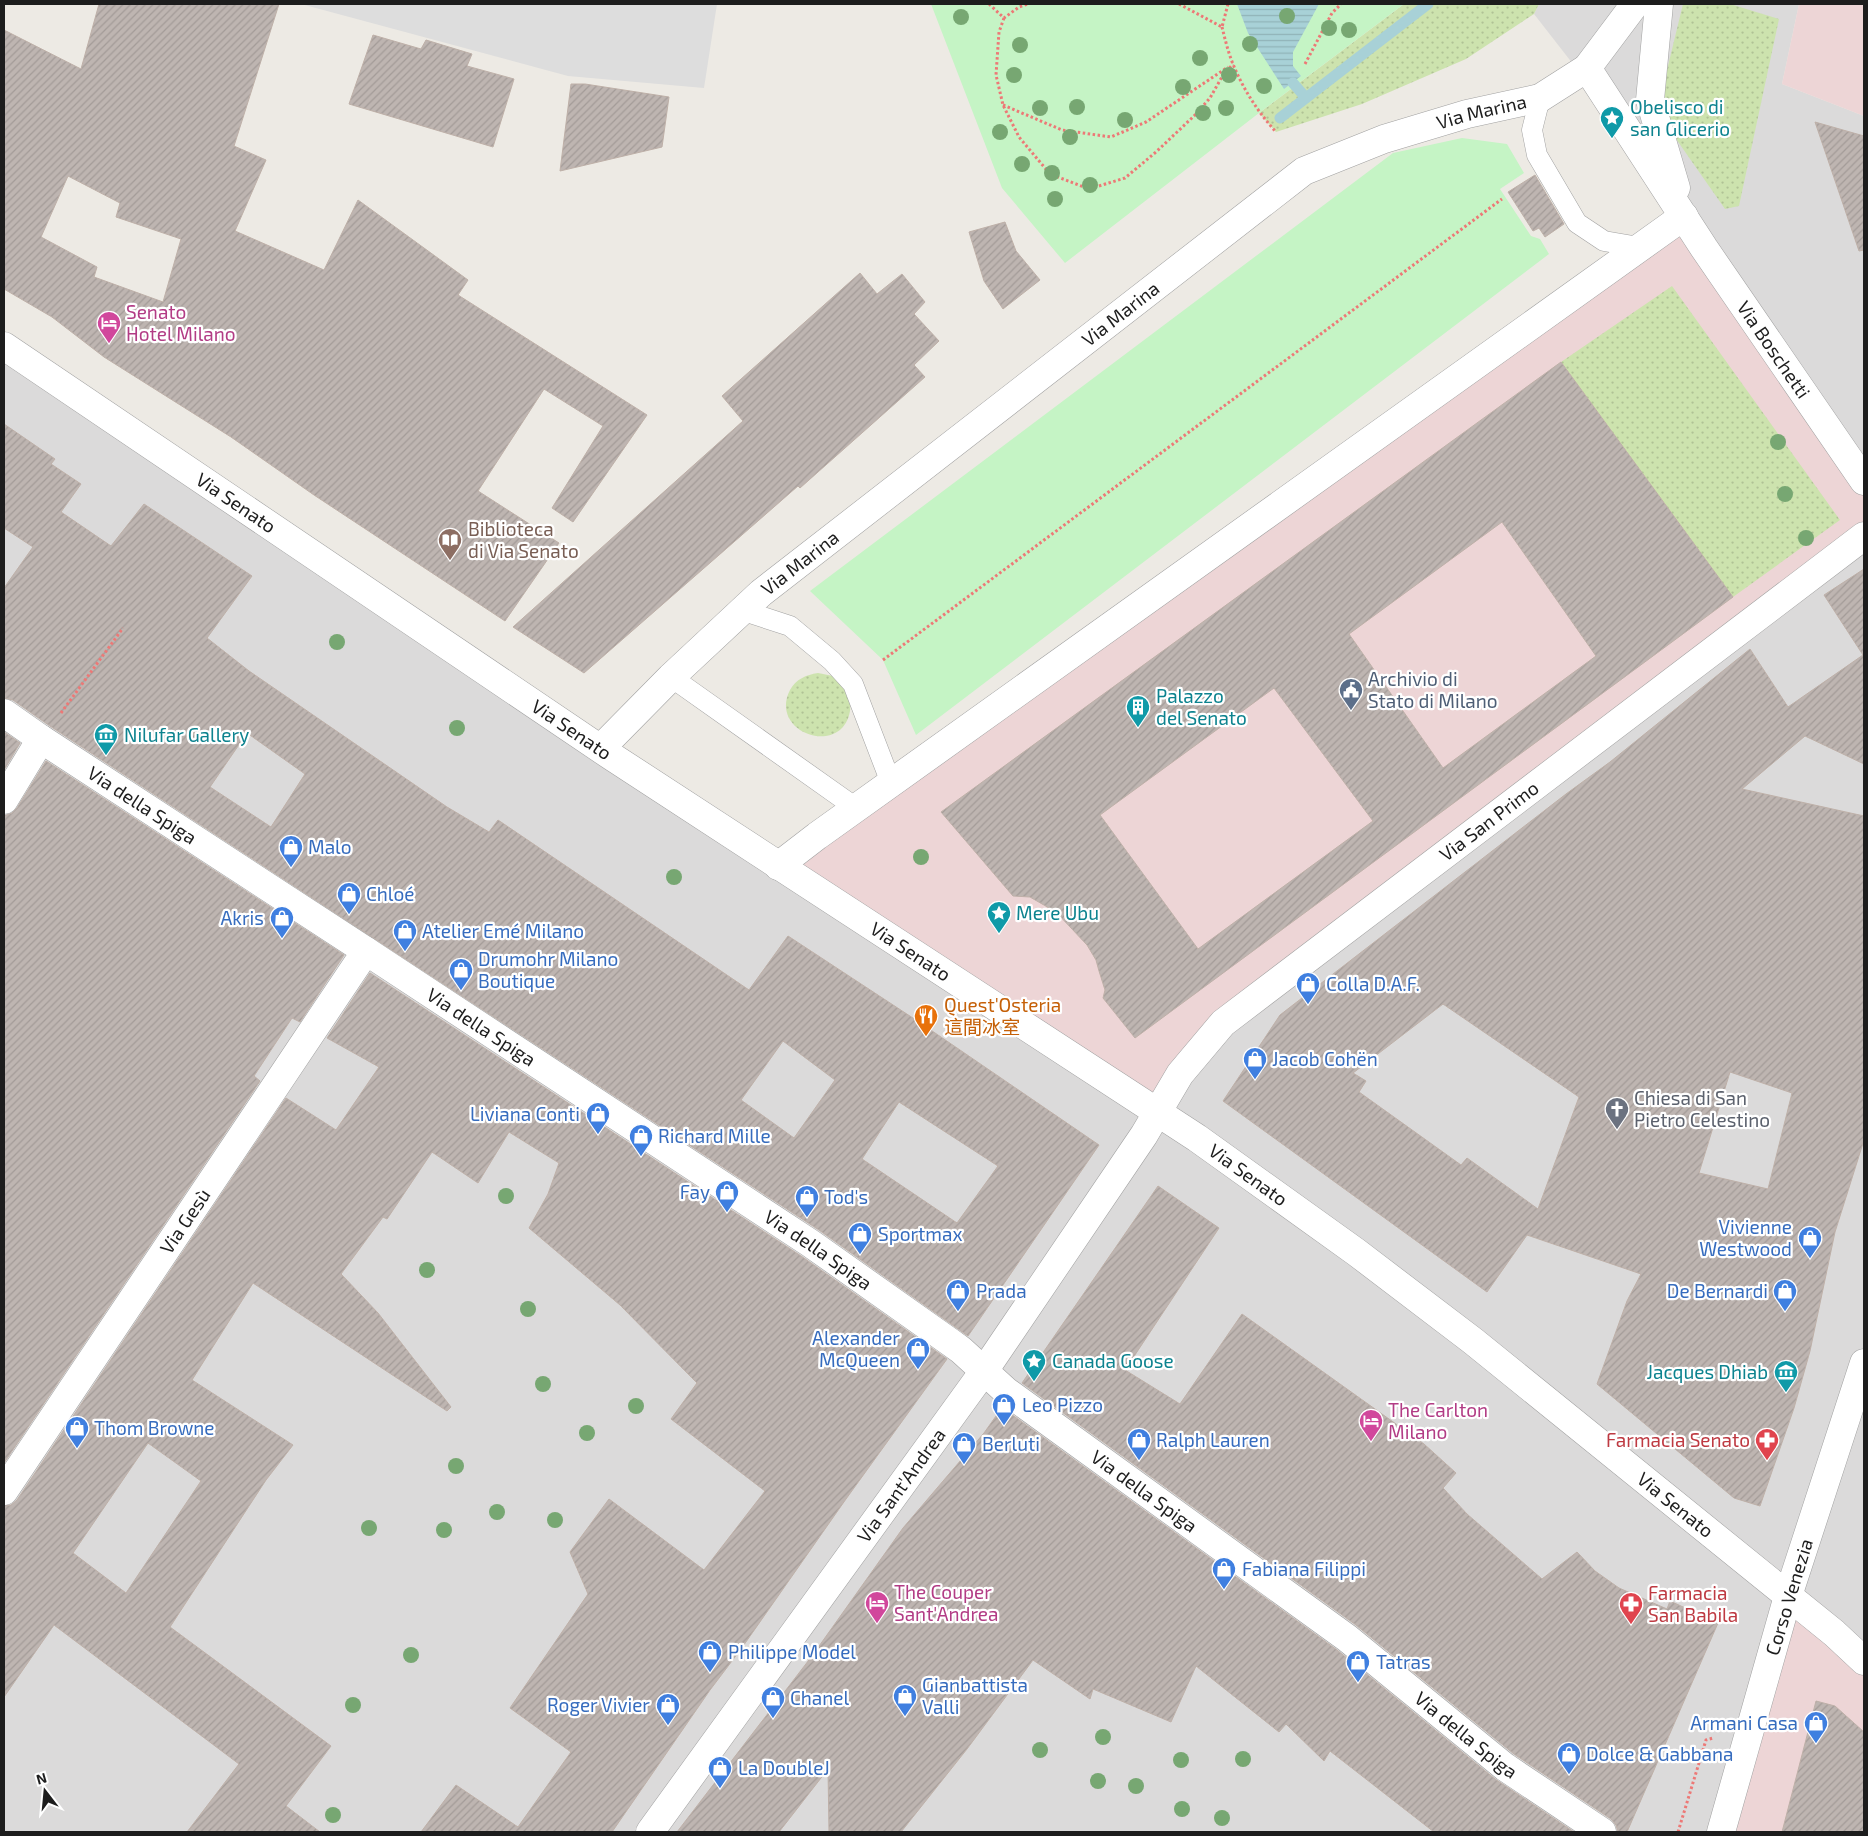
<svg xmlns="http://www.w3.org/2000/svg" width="1868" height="1836" viewBox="0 0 1868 1836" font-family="'Exo 2','Noto Sans SC',sans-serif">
<defs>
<pattern id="grass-dots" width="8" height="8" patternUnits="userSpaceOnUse" patternTransform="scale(1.25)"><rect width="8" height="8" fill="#cde3ae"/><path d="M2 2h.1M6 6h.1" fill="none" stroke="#b0c295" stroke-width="1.8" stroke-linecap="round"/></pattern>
<pattern id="water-rules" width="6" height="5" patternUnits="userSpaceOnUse" patternTransform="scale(1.25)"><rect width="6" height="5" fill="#a8d1d7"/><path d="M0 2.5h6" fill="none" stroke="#90b3b8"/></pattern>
<pattern id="building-hatch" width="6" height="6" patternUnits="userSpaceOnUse" patternTransform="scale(1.25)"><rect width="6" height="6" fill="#beb5b1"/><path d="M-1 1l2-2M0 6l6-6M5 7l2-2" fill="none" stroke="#a39b98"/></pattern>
</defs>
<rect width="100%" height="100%" fill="#edeae4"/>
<path fill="#dbdada" d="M1539,4H1799L1782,84L1864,116V471L1689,213L1534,14Z
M4,352L1155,1113L647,1832H4Z
M1864,540V1351L1787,1585L1163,1112L1225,1025Z
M1160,1116L1786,1591L1718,1832H653Z
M1864,1366V1649L1791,1588Z"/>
<path fill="#edd5d6" d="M1799,4H1864V116L1782,84Z
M1683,221L1864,486V532L1221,1020L1158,1107L787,860Z
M1792,1600L1864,1665V1832H1725Z"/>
<path fill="url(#grass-dots)" d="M1404,4H1539L1534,14L1466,59L1362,104L1276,132L1259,113Z
M1683,4H1730L1779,19L1739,206L1725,209L1667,126L1659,103Z
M1672,286L1840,520L1733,597L1561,362Z
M818,673L833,676L847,687C849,695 851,703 850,711C842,758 768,733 790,690C796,679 806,675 818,673Z"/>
<path fill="#c5f4c5" d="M931,4H1404L1259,113L1065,263L1002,188Z
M1462,138L1507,144L1524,173L1500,189L1531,236L1540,239L1549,254L916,735L883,660L810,591L1393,153Z"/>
<path fill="#ddd" d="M301,4H717L704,88L568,76Z"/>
<path fill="url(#water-rules)" d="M1237,4H1319L1293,52V66L1301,76L1284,89L1248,33Z"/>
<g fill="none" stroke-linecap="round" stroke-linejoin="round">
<path stroke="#a8d1d7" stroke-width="11" d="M1293,83L1306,98
M1280,118L1428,4"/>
</g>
<path fill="url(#building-hatch)" stroke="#beb0a8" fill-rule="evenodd" d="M99,4H279L234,146L266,160L235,231L324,270L358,200L468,280L458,295L647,415L573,522L552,508L603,426L544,389L478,491L559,543L505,621L314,495L231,437L104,357L52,317L4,289V30L81,69ZM68,176L120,203L116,217L181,239L163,302L94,277L97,267L41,237Z
M373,35L421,49L426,40L472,54L467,66L514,79L493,147L349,104Z
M571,84H585L669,97L662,147L560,171Z
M1815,122L1864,136V250L1859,251Z
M1535,175L1564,224L1545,237L1539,228L1533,231L1508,192Z
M1005,222L1016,251L1040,280L1003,309L984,281L969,232Z
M860,273L877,294L902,274L925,302L914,314L939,341L914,365L925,377L800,488L798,486L584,673L513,627L743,421L722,396Z
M1561,362L1733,597L1135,1038L1103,998L1105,990L1099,971L1096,960L1087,945L1056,912L1030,897L1013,896L941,812ZM1502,522L1596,656L1443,768L1349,634ZM1274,688L1373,821L1198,949L1100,815Z
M4,424L55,459L51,464L81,484L61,512L111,546L144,504L252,576L207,638L249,671L447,807L489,832L498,820L749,990L788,936L919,1022L1099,1145L968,1336L819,1230L50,726L13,700L4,698V588L33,547L4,528ZM247,733L305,774L271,827L210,787ZM783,1041L835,1080L794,1138L741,1100ZM899,1102L998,1166L957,1223L862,1159Z
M1864,569V764L1805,736L1742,789L1864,816V1140L1835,1232L1810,1351L1794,1408L1760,1506L1734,1498L1597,1384L1627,1301L1641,1274L1527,1235L1487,1292L1223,1101L1280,1015L1566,794L1610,762L1750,649L1788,707L1863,655L1824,595ZM1443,1004L1579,1097L1538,1209L1467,1158L1461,1165L1359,1092L1366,1081L1353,1073ZM1730,1072L1792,1093L1768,1189L1699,1173Z
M4,732L20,743L4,770Z
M46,761L344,955L300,1022L292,1018L254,1076L260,1081L4,1463V816L12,813L17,808Z
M370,973L801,1256L947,1359L846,1499L741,1649L710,1690L612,1832H421L456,1785L518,1827L571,1752L510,1708L588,1594L570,1552L609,1499L704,1570L765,1491L671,1419L697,1383L620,1305L529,1228L548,1194L559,1163L509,1132L478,1183L432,1152L387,1219L383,1217L341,1274L378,1313L451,1407L447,1411L253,1283L192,1380L293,1445L266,1480L170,1627L331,1746L286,1806L320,1832H187L239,1764L54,1625L4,1697V1506L11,1505L17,1500L286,1098L336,1130L379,1067L327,1038ZM148,1443L201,1481L126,1593L73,1553Z
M1158,1186L1219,1228L1125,1370L1180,1404L1242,1314L1424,1444L1456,1473L1443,1488L1467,1514L1542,1579L1577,1552L1595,1571L1619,1588L1667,1609L1670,1601L1718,1623L1627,1832H1618L1616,1825L1611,1819L1514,1754L1356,1625L1022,1383Z
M1001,1409L1003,1411L1004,1409L1337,1650L1495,1779L1574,1832H1434L1330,1751L1324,1761L1286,1724L1279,1732L1196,1666L1171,1722L1093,1689L1090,1699L1033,1660L967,1749L901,1832H829L828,1769L779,1832H677L812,1656L903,1528L984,1433Z
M1816,1701L1835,1706L1864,1732V1832H1782Z"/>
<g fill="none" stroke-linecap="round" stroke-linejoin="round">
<g stroke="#a1a1a1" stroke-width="21">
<path id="service" d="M1540,98L1532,130L1537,155L1577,223L1604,241L1639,247
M741,610L790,626L832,661L853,684L891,783
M671,677L856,808"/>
</g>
<g stroke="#a1a1a1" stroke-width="29">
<g id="pedestrian">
<path id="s1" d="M366,951L810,1243L950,1342L961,1350L1006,1391L1347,1638L1505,1767L1602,1832"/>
</g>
</g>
<g stroke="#a1a1a1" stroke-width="29">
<g id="minor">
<path d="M1659,4L1650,100L1676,188"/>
<path id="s2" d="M1587,68L1704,248L1864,481"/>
<path id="s3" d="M4,713L41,739L366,951L4,1491"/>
<path id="s4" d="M601,748L671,677L761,593L1304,171L1384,139L1467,114L1540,98L1587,68L1635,4"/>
<path d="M4,800L41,739"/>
<path d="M778,866L817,836L1684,216"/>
<path id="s5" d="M650,1832L984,1371L1144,1135L1180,1074L1223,1023L1864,536"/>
<path d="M1721,1832L1788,1596"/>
</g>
</g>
<g stroke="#a1a1a1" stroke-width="29">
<g id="tertiary">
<path id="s6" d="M4,346L611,756L1197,1138L1356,1252L1473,1341L1834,1633L1864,1661"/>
<path d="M1788,1596L1864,1363"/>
</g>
</g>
<path stroke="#ed7876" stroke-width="3" stroke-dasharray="2.5 2.5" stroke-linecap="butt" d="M989,4L1004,18L1019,7L1028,4
M1179,4L1222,27L1228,4
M1004,18L999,32L996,75L1003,105L1019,137L1050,174L1089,189L1125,178L1156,152L1194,116L1210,98L1223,75L1233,64
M1222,27C1225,39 1228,52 1233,64C1243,89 1258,112 1276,132
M1305,64L1332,13L1341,4
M1003,105L1062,130L1111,137L1146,122L1228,67
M883,660L1502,199
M61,713L123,628
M1678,1832L1706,1740L1713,1738"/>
<use href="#service" stroke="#fff" stroke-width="20"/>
<use href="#pedestrian" stroke="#fff" stroke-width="28"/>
<use href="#minor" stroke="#fff" stroke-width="28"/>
<use href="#tertiary" stroke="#fff" stroke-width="28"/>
</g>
<g fill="#77a772">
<circle cx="1287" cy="16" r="8"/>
<circle cx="961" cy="17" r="8"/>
<circle cx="1329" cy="28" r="8"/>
<circle cx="1349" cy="30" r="8"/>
<circle cx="1250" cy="44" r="8"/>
<circle cx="1020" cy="45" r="8"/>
<circle cx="1200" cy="58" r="8"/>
<circle cx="1014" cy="75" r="8"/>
<circle cx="1229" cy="75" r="8"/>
<circle cx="1264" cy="86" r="8"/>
<circle cx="1183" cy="87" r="8"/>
<circle cx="1077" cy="107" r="8"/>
<circle cx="1040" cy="108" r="8"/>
<circle cx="1226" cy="108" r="8"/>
<circle cx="1203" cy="113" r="8"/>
<circle cx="1125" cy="120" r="8"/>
<circle cx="1000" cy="132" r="8"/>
<circle cx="1070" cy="137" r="8"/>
<circle cx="1022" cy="164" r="8"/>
<circle cx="1052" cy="173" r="8"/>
<circle cx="1090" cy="185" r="8"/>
<circle cx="1055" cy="199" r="8"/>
<circle cx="1778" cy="442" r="8"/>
<circle cx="1785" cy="494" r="8"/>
<circle cx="1806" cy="538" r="8"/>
<circle cx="337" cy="642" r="8"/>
<circle cx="457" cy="728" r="8"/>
<circle cx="921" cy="857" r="8"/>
<circle cx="674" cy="877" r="8"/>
<circle cx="506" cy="1196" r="8"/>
<circle cx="427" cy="1270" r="8"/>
<circle cx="528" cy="1309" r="8"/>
<circle cx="543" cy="1384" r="8"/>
<circle cx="636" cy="1406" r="8"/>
<circle cx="587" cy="1433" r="8"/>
<circle cx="456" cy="1466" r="8"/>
<circle cx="497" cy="1512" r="8"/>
<circle cx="555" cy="1520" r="8"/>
<circle cx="369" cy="1528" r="8"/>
<circle cx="444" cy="1530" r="8"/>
<circle cx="411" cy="1655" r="8"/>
<circle cx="353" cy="1705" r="8"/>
<circle cx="1103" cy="1737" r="8"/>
<circle cx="1040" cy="1750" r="8"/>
<circle cx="1243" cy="1759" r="8"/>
<circle cx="1181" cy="1760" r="8"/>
<circle cx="1098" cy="1781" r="8"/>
<circle cx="1136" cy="1786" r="8"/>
<circle cx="1182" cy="1809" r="8"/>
<circle cx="333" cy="1815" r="8"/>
<circle cx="1222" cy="1818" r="8"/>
</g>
<defs>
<g id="sight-pin" transform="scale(1.25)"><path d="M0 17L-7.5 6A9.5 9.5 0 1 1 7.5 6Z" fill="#0f9aa8" stroke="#fff"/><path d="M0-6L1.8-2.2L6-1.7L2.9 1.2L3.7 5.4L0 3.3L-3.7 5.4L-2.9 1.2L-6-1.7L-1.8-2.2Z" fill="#fff"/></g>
<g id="hotel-pin" transform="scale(1.25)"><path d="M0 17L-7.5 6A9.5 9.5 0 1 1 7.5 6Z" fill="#d1479c" stroke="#fff"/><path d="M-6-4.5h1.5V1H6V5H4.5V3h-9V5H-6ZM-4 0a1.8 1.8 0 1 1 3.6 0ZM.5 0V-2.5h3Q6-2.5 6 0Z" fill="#fff"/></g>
<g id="library-pin" transform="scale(1.25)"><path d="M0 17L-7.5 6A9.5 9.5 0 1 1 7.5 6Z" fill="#8d6e63" stroke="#fff"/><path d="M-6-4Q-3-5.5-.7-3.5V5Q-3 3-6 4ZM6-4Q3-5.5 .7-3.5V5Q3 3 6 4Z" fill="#fff"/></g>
<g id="civic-pin" transform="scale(1.25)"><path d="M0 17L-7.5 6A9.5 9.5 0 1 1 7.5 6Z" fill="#5c6f8a" stroke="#fff"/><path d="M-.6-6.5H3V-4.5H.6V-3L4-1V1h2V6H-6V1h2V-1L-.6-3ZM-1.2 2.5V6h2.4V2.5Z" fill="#fff"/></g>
<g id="building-pin" transform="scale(1.25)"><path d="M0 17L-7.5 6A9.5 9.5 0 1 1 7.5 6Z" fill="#0f9aa8" stroke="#fff"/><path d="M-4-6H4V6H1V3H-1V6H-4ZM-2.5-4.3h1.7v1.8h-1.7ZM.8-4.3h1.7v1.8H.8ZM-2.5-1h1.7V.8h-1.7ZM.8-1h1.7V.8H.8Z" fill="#fff"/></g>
<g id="museum-pin" transform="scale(1.25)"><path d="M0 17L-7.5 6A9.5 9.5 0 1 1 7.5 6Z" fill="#0f9aa8" stroke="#fff"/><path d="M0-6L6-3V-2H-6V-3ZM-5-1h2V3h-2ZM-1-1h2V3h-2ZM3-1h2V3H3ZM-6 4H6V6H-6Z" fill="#fff"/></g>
<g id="shop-pin" transform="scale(1.25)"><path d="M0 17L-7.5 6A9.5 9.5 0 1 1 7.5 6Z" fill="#3f7fe0" stroke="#fff"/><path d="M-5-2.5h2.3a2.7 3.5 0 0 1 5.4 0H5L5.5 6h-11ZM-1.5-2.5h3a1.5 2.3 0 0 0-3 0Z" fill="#fff"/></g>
<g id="restaurant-pin" transform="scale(1.25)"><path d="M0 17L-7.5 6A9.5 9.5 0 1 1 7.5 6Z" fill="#e8710a" stroke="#fff"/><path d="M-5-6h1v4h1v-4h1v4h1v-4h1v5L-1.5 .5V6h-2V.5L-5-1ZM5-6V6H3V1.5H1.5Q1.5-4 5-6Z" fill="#fff"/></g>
<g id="church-pin" transform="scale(1.25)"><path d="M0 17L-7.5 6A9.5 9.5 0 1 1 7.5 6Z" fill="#6b7280" stroke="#fff"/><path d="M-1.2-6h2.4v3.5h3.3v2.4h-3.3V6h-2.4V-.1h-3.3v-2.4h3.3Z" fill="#fff"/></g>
<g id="pharmacy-pin" transform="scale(1.25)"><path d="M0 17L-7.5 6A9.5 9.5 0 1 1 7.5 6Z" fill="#e0444e" stroke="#fff"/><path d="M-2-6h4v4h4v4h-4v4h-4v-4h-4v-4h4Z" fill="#fff"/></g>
</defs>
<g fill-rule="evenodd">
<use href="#sight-pin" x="1612" y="118"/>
<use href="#hotel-pin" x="109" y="323"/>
<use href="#library-pin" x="450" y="540"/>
<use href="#civic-pin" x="1351" y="690"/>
<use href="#building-pin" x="1138" y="707"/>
<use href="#museum-pin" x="106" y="735"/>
<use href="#shop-pin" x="291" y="847"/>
<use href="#shop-pin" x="349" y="894"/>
<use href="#sight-pin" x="999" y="913"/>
<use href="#shop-pin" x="282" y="918"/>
<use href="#shop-pin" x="405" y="931"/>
<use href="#shop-pin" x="461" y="970"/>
<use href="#shop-pin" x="1308" y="984"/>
<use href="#restaurant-pin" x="926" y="1016"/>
<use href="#shop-pin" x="1255" y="1059"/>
<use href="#church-pin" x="1617" y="1109"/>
<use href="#shop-pin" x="598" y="1114"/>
<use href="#shop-pin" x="641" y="1136"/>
<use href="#shop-pin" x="727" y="1192"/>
<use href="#shop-pin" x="807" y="1197"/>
<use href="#shop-pin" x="860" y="1234"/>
<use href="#shop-pin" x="1810" y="1238"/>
<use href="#shop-pin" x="958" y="1291"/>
<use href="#shop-pin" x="1785" y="1291"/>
<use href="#shop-pin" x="918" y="1349"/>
<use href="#sight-pin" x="1034" y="1361"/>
<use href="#museum-pin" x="1786" y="1372"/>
<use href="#shop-pin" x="1004" y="1405"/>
<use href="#hotel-pin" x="1371" y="1421"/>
<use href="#shop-pin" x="77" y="1428"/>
<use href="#shop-pin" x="1139" y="1440"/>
<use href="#pharmacy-pin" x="1767" y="1440"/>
<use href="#shop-pin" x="964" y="1444"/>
<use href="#shop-pin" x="1224" y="1569"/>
<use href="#hotel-pin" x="877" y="1603"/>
<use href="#pharmacy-pin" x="1631" y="1604"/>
<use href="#shop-pin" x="710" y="1652"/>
<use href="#shop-pin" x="1358" y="1662"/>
<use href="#shop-pin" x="905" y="1696"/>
<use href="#shop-pin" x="773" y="1698"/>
<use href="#shop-pin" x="668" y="1705"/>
<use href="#shop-pin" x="1816" y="1723"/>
<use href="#shop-pin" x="1569" y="1754"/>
<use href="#shop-pin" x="720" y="1768"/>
</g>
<g text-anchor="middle" stroke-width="4.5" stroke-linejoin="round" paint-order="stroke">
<g font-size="19" fill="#0d838f" stroke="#fff" text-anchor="start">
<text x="1630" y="114">Obelisco di<tspan x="1630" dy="22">san Glicerio</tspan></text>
<text x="1156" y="703">Palazzo<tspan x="1156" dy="22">del Senato</tspan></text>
<text x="124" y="742">Nilufar Gallery</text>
<text x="1016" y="920">Mere Ubu</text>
<text x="1052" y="1368">Canada Goose</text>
<text x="1768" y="1379" text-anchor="end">Jacques Dhiab</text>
</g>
<g font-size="19" fill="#1d1d1d" stroke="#fff">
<text dy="7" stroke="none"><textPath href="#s4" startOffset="1098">Via Marina</textPath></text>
<text dy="7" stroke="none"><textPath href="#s4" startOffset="678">Via Marina</textPath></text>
<text dy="7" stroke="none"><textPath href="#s2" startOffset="338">Via Boschetti</textPath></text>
<text dy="7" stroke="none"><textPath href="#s6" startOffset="280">Via Senato</textPath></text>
<text dy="7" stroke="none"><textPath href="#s4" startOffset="272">Via Marina</textPath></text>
<text dy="7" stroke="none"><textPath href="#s6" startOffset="685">Via Senato</textPath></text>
<text dy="7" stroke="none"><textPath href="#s3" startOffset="166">Via della Spiga</textPath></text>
<text dy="7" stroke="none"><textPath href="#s5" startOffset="1326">Via San Primo</textPath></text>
<text dy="7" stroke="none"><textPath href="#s6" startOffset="1090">Via Senato</textPath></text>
<text dy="7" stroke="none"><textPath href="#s1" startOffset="138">Via della Spiga</textPath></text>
<text dy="7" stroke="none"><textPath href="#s6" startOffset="1495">Via Senato</textPath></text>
<text transform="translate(185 1221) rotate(-56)" y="7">Via Gesù</text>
<text dy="7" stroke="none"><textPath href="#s1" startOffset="542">Via della Spiga</textPath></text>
<text dy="7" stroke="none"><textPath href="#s5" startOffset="428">Via Sant'Andrea</textPath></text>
<text dy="7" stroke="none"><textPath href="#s1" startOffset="948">Via della Spiga</textPath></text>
<text dy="7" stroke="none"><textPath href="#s6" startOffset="2035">Via Senato</textPath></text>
<text transform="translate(1789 1597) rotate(-73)" y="7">Corso Venezia</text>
<text dy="7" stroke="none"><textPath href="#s1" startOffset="1352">Via della Spiga</textPath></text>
</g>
<g font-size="19" fill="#b23c85" stroke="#fff" text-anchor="start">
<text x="126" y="319">Senato<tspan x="126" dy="22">Hotel Milano</tspan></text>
<text x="1388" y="1417">The Carlton<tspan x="1388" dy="22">Milano</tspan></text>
<text x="894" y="1599">The Couper<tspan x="894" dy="22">Sant'Andrea</tspan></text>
</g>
<g font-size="19" fill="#785e54" stroke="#fff" text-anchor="start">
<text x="468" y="536">Biblioteca<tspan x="468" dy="22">di Via Senato</tspan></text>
</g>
<g font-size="19" fill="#4e5e75" stroke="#fff" text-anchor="start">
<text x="1368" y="686">Archivio di<tspan x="1368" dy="22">Stato di Milano</tspan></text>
</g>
<g font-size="19" fill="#366cbe" stroke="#fff" text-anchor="start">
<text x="308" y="854">Malo</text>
<text x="366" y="901">Chloé</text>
<text x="264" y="925" text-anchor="end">Akris</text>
<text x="422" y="938">Atelier Emé Milano</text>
<text x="478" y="966">Drumohr Milano<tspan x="478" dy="22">Boutique</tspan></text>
<text x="1326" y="991">Colla D.A.F.</text>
<text x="1272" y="1066">Jacob Cohën</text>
<text x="580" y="1121" text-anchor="end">Liviana Conti</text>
<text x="658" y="1143">Richard Mille</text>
<text x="710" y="1199" text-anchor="end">Fay</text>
<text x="824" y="1204">Tod's</text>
<text x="1792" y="1234" text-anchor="end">Vivienne<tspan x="1792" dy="22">Westwood</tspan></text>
<text x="878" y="1241">Sportmax</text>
<text x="976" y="1298">Prada</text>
<text x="1768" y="1298" text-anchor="end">De Bernardi</text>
<text x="900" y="1345" text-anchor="end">Alexander<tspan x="900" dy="22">McQueen</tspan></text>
<text x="1022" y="1412">Leo Pizzo</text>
<text x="94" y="1435">Thom Browne</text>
<text x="1156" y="1447">Ralph Lauren</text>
<text x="982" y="1451">Berluti</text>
<text x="1242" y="1576">Fabiana Filippi</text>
<text x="728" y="1659">Philippe Model</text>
<text x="1376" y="1669">Tatras</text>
<text x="922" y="1692">Gianbattista<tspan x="922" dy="22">Valli</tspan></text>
<text x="790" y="1705">Chanel</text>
<text x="650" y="1712" text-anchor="end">Roger Vivier</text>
<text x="1798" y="1730" text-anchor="end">Armani Casa</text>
<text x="1586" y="1761">Dolce &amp; Gabbana</text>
<text x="738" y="1775">La DoubleJ</text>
</g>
<g font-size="19" fill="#c56008" stroke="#fff" text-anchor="start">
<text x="944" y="1012">Quest'Osteria<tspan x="944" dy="22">這間冰室</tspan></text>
</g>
<g font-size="19" fill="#5b616d" stroke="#fff" text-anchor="start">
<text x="1634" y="1105">Chiesa di San<tspan x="1634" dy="22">Pietro Celestino</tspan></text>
</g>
<g font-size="19" fill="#be3a42" stroke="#fff" text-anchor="end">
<text x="1750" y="1447">Farmacia Senato</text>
<text x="1648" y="1600" text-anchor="start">Farmacia<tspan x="1648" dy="22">San Babila</tspan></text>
</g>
</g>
<rect width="1868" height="1836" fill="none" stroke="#1d1d1d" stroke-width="10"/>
<g transform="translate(45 1791) rotate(344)" stroke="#ffffff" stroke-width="4" paint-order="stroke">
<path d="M0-4L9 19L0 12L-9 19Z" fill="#1d1d1d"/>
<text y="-8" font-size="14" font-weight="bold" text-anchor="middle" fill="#1d1d1d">N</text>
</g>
</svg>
